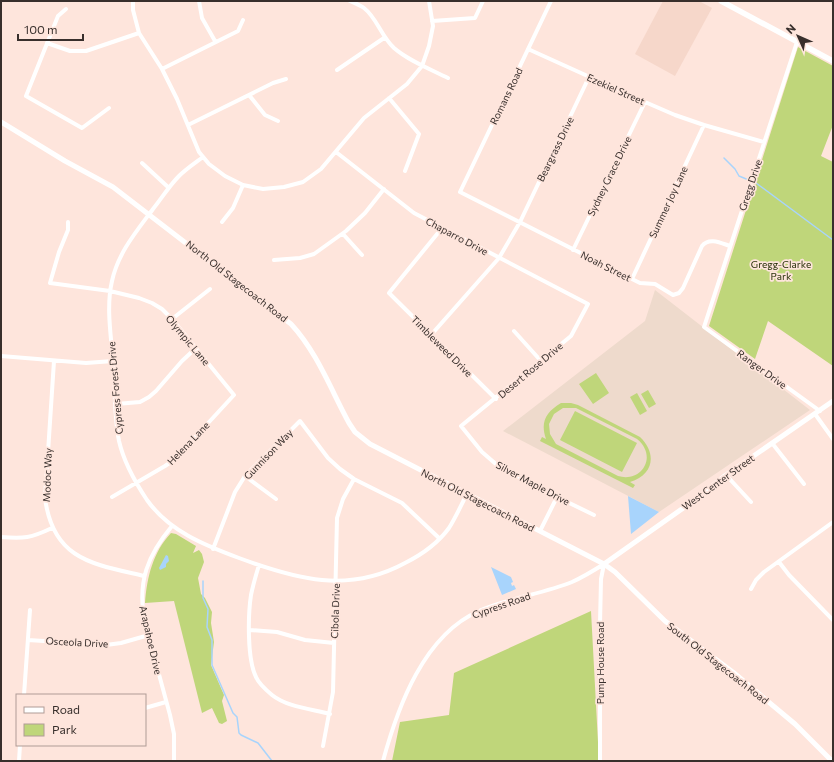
<svg xmlns="http://www.w3.org/2000/svg" width="834" height="762" viewBox="0 0 834 762" font-family="Commissioner,sans-serif">
<rect width="100%" height="100%" fill="#fee5dc"/>
<path fill="#f6d7ca" d="M663,1H699L712,8L675,76L635,54Z"/>
<path fill="#eedacc" d="M655,290L810,410L659,512L503,431L645,321Z"/>
<path fill="#bfd67a" fill-rule="evenodd" d="M798,47L833,66V125L821,156L833,162V366L768,321L755,359L709,326Z
M596,373L609,393L593,404L579,384Z
M648,390L656,404L649,408L641,394Z
M637,393L647,411L640,415L630,397Z
M561,403H571L578,405L640,437C657,453 654,475 630,482L635,485L633,488L540,441L542,437L546,439C540,422 546,412 561,403ZM563,408H576L637,439C658,456 642,483 618,476L556,444L550,434L549,424L554,414Z
M575,411L637,443L622,472L560,440Z
M171,533L176,534L196,546L193,553L199,550L202,554L204,562L198,578L201,594L205,598L212,612L211,623L214,642L211,665L224,695L222,701L227,721L222,724L219,723L212,708L202,713L174,601L145,603C147,577 153,552 171,533Z
M591,611L599,761H392L400,722L449,715L454,673Z"/>
<path fill="#a8d4fc" d="M628,496L659,512L631,534Z
M166,555L168,556L169,561L166,564V567L160,570L159,568Z
M491,567L511,577L513,582L511,583L512,586L514,585L516,589L502,595Z"/>
<g fill="none" stroke-linecap="round" stroke-linejoin="round">
<path stroke="#a8d4fc" stroke-width="1.5" d="M724,158L735,169L739,176L756,183L833,240
M203,581V598L208,609L207,627L212,640V665L233,713L237,717L239,733L241,735L258,743L272,761"/>
<path stroke="#fff" stroke-width="4" d="M133,1V10L139,33L162,69L177,99L199,152L209,164L225,176L243,185L263,189L284,187L303,182L321,169L364,118L407,84L422,66L429,46L433,26L429,1
M199,1L202,18L215,41
M350,1C354,3 360,5 364,8C377,18 381,36 394,48C409,61 430,69 448,78
M551,1L460,192L632,279L640,283L655,284L673,295L679,293L683,288L702,246C709,237 721,243 730,246
M66,9L58,16L26,96L82,128L109,108
M432,21L475,18L483,1
M797,42L704,327L820,411
M47,43L70,51H86L139,33
M528,49L645,102L675,115L704,125L764,142
M162,69L238,31L243,20
M337,70L384,38
M249,95L265,115L278,121
M389,98L419,134L405,171
M188,125L273,83L286,79
M336,152L414,213L588,304L571,336L461,426L482,452L497,465L557,497L594,515
M203,157C195,163 186,169 179,176C169,186 162,198 153,209C136,232 118,253 112,281C106,307 111,335 113,361C115,388 114,415 119,441C124,463 135,482 147,500C169,531 204,545 239,558C296,579 348,594 405,563C421,555 438,543 449,528C456,517 461,505 467,494
M142,163L169,188
M68,222V230L59,252L50,283L110,291L139,298L152,303L162,309L172,319L234,395L174,460L165,466L112,497
M222,222L233,208L243,185
M442,228L389,293L496,399
M343,234L362,255
M573,250L645,102
M274,260L300,258L314,254L346,231L365,213L384,189
M632,279L704,125
M172,319L210,289
M514,331L541,361
M431,335L499,258L520,222L589,77
M1,356L86,363L113,361
M54,361L45,498C53,560 93,564 144,576
M116,404L140,402L149,397L156,391L182,361L196,348
M815,414L833,439
M772,443L804,484
M726,475L751,502
M245,476L276,499
M172,526C147,556 138,581 144,619L170,715L174,734V761
M540,531L557,497
M1,537C24,539 31,538 52,528
M213,549L235,492L245,476L300,421L328,458L340,469L354,479L402,503L439,538
M779,562L789,575L833,620
M259,565C256,575 253,585 251,595C248,615 247,659 256,677C259,684 266,690 272,695C287,707 311,709 330,714
M751,589L756,580L764,572L833,522
M250,630L277,632L305,640L334,643
M28,640L106,645L121,643L149,635
M24,695L30,610
M145,708L166,702
M323,746L333,692L337,518L343,499L354,479
M19,761L20,745
M383,761C398,706 424,635 479,611C509,598 542,594 572,582C583,577 593,571 604,564
M600,761V624L601,579L604,564"/>
<path stroke="#fff" stroke-width="5" d="M1,122L65,161L113,187L291,324C317,352 331,390 349,423L355,432L370,444L604,564L615,572L665,621L734,673L795,724L832,761
M604,564L696,499L726,475L833,401"/>
<path stroke="#fff" stroke-width="5.5" d="M721,1L833,61"/>
</g>
<g text-anchor="middle" stroke-width="3.5" stroke-linejoin="round" paint-order="stroke">
<g font-size="10" fill="#382f2c" stroke="#fee5dc">
<text transform="translate(616 89) rotate(24)" y="4">Ezekiel Street</text>
<text transform="translate(506 96) rotate(-64)" y="4">Romans Road</text>
<text transform="translate(555 149) rotate(-64)" y="4">Beargrass Drive</text>
<text transform="translate(609 176) rotate(-64)" y="4">Sydney Grace Drive</text>
<text transform="translate(750 185) rotate(-72)" y="4">Gregg Drive</text>
<text transform="translate(668 202) rotate(-65)" y="4">Summer Joy Lane</text>
<text transform="translate(457 236) rotate(28)" y="4">Chaparro Drive</text>
<text transform="translate(606 266) rotate(27)" y="4">Noah Street</text>
<text transform="translate(237 281) rotate(38)" y="4">North Old Stagecoach Road</text>
<text transform="translate(188 340) rotate(50)" y="4">Olympic Lane</text>
<text transform="translate(442 346) rotate(45)" y="4">Timbleweed Drive</text>
<text transform="translate(762 369) rotate(36)" y="4">Ranger Drive</text>
<text transform="translate(530 370) rotate(-40)" y="4">Desert Rose Drive</text>
<text transform="translate(115 388) rotate(-95)" y="4">Cypress Forest Drive</text>
<text transform="translate(188 443) rotate(-46)" y="4">Helena Lane</text>
<text transform="translate(268 454) rotate(-46)" y="4">Gunnison Way</text>
<text transform="translate(47 475) rotate(-88)" y="4">Modoc Way</text>
<text transform="translate(718 482) rotate(-36)" y="4">West Center Street</text>
<text transform="translate(533 483) rotate(28)" y="4">Silver Maple Drive</text>
<text transform="translate(478 500) rotate(27)" y="4">North Old Stagecoach Road</text>
<text transform="translate(501 605) rotate(-19)" y="4">Cypress Road</text>
<text transform="translate(335 611) rotate(-88)" y="4">Cibola Drive</text>
<text transform="translate(151 640) rotate(77)" y="4">Arapahoe Drive</text>
<text transform="translate(77 642) rotate(3)" y="4">Osceola Drive</text>
<text transform="translate(600 663) rotate(-90)" y="4">Pump House Road</text>
<text transform="translate(718 663) rotate(38)" y="4">South Old Stagecoach Road</text>
</g>
<g font-size="10" fill="#262f07" stroke="#fee5dc">
<text x="781" y="268">Gregg-Clarke<tspan x="781" dy="12">Park</tspan></text>
</g>
</g>
<rect width="834" height="762" fill="none" stroke="#382f2c" stroke-width="4"/>
<rect x="16" y="694" width="130" height="52" fill="#fee5dc" stroke="#af9c96"/>
<rect x="24" y="707" width="20" height="6" fill="#ffffff" stroke="#af9c96"/>
<text x="52" y="714" font-size="12" fill="#382f2c">Road</text>
<rect x="24" y="724" width="20" height="12" fill="#bfd67a" stroke="#af9c96"/>
<text x="52" y="734" font-size="12" fill="#382f2c">Park</text>
<g transform="translate(798 36) rotate(315)" stroke="#fee5dc" stroke-width="3" paint-order="stroke">
<path d="M0-3L7 15L0 10L-7 15Z" fill="#382f2c"/>
<text y="-6" font-size="11" font-weight="bold" text-anchor="middle" fill="#382f2c">N</text>
</g>
<path d="M18 34v6h65v-6" fill="none" stroke="#382f2c" stroke-width="2"/>
<text x="24" y="34" font-size="12" fill="#382f2c" stroke="#fee5dc" stroke-width="3" paint-order="stroke">100 m</text>
</svg>
